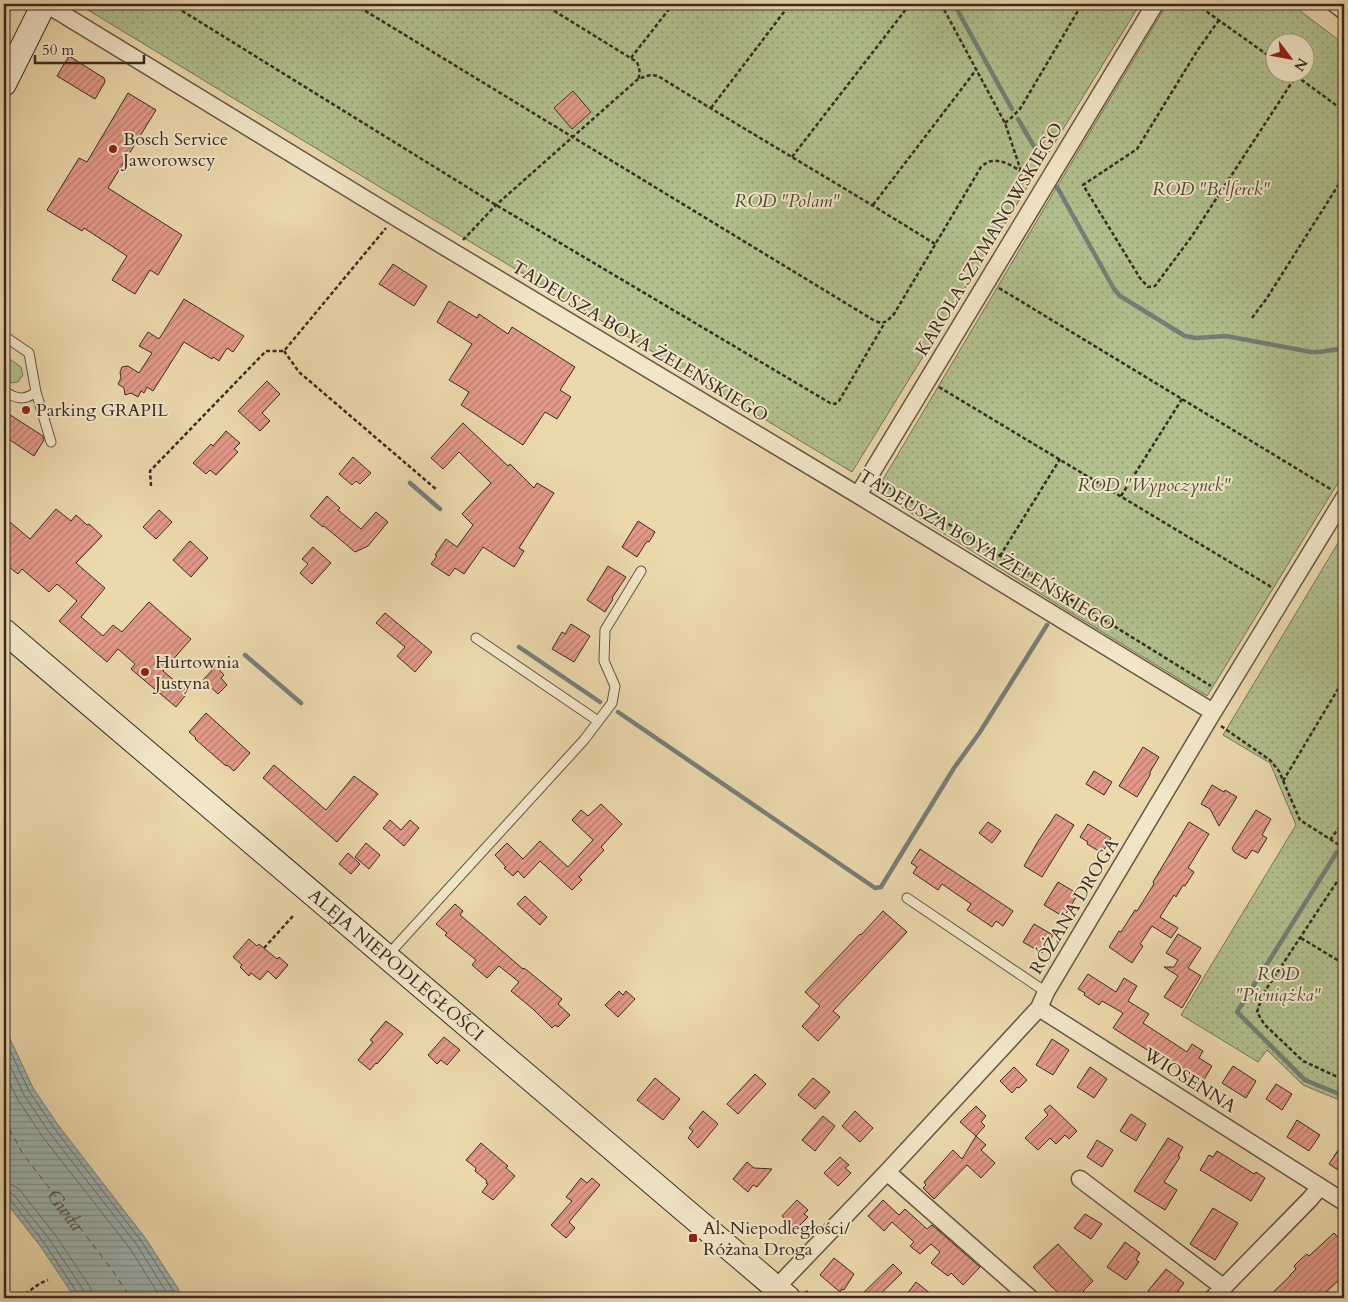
<svg xmlns="http://www.w3.org/2000/svg" width="1348" height="1302" viewBox="0 0 1348 1302" font-family="Cardo,serif">
<defs>
<pattern id="garden-dots" width="8" height="8" patternUnits="userSpaceOnUse" patternTransform="scale(1.25)"><rect width="8" height="8" fill="#b1c08d"/><path d="M2 2h.1M6 6h.1" fill="none" stroke="#919c73" stroke-width="1.8" stroke-linecap="round"/></pattern>
<pattern id="water-rules" width="6" height="5" patternUnits="userSpaceOnUse" patternTransform="scale(1.25)"><rect width="6" height="5" fill="#9eb6b5"/><path d="M0 2.5h6" fill="none" stroke="#829493"/></pattern>
<pattern id="building-hatch" width="6" height="6" patternUnits="userSpaceOnUse" patternTransform="scale(1.25)"><rect width="6" height="6" fill="#e39988"/><path d="M-1 1l2-2M0 6l6-6M5 7l2-2" fill="none" stroke="#b97d6f"/></pattern>
</defs>
<rect width="100%" height="100%" fill="#ebd8ab"/>
<filter id="stains"><feTurbulence type="fractalNoise" baseFrequency=".004" numOctaves="4"/><feColorMatrix values="0 0 0 0 .2 0 0 0 0 .09 0 0 0 0 .02 0 0 0 .5 -.17"/></filter>
<radialGradient id="worn" r=".72"><stop offset=".6" stop-color="#630" stop-opacity="0"/><stop offset="1" stop-color="#630" stop-opacity=".3"/></radialGradient>
<path fill="#b1c08d" stroke="#747558" d="M4,355L21,367L23,375L18,382L10,383L4,379Z"/>
<path fill="url(#garden-dots)" stroke="#747558" fill-rule="evenodd" d="M78,4H1140L852,472L464,238Z
M1167,4H1291L1344,44V473L1207,696L1068,611L876,491L1057,187ZM1276,42H1306V72H1276Z
M1344,533V1102L1303,1085L1267,1050L1258,1062L1181,1015L1296,825L1270,763L1223,735Z"/>
<path fill="url(#water-rules)" stroke="#757e7b" d="M4,1026L33,1088L58,1125L146,1239L184,1298H75L41,1247L4,1200Z"/>
<g fill="none" stroke-linecap="round" stroke-linejoin="round">
<path stroke="#6b706c" stroke-width="1" d="M4,1038L29,1091L54,1128L142,1242L178,1298
M4,1053L24,1095L49,1132L137,1245L170,1298
M4,1071L17,1098L42,1136L131,1250L161,1298
M4,1183L12,1185L19,1189L56,1236L90,1287L93,1298
M4,1191L9,1192L14,1195L50,1240L84,1291L85,1298
M4,1197L10,1199L45,1244L78,1294L79,1298"/>
<path stroke="#757e7b" stroke-width="4.5" d="M954,4L1012,109
M1018,119L1042,160
M1057,187L1114,289L1120,296L1185,336L1196,338L1226,336L1311,352H1320L1344,348
M410,483L440,509
M519,647L600,702
M245,655L301,703
M618,712L875,888L881,887L954,768L980,732L1047,625
M1337,852L1237,1012L1305,1080L1344,1096"/>
<path stroke="#524d48" stroke-width="1" stroke-dasharray="6 5" stroke-linecap="butt" id="s1" d="M4,1119L23,1154L110,1267L131,1298"/>
</g>
<path fill="url(#building-hatch)" stroke="#382a24" d="M69,56L104,78L105,82L95,99L57,76Z
M573,91L591,112L572,129L554,108Z
M128,93L156,110L108,188L182,235L158,275L150,270L135,294L112,280L127,256L84,228L82,231L47,210L79,158L87,162Z
M393,264L427,286L414,306L379,284Z
M184,299L244,336L233,352L227,348L219,361L213,357L212,359L184,342L153,391L147,387L144,393L141,391L138,397L131,393L125,395L124,388L118,384L121,378L120,372L122,367L128,366L139,373L152,353L139,346L148,332L159,339Z
M449,301L477,318L479,314L508,334L512,327L575,367L560,390L571,397L557,419L545,412L523,445L461,405L469,392L449,380L472,344L437,322Z
M267,381L280,394L262,413L270,421L260,431L238,411Z
M4,411L43,436L44,440L34,456L4,436Z
M463,423L508,466L510,464L534,488L537,483L554,493L519,548L524,551L514,567L483,547L464,574L455,568L449,576L431,564L437,556L435,555L446,539L457,547L473,525L462,514L491,483L459,452L443,469L431,458Z
M226,431L240,443L234,449L238,452L216,475L210,470L206,474L193,463L211,444L213,446Z
M353,457L371,473L360,484L356,481L352,485L339,474Z
M327,496L340,508L338,510L361,529L376,512L388,522L368,546L355,552L324,526L323,527L310,516Z
M56,509L71,521L76,515L87,525L89,524L102,536L76,563L105,588L81,617L103,636L113,625L122,632L149,602L191,639L163,671L188,692L176,707L131,669L135,664L118,649L107,662L59,621L77,601L57,584L49,592L22,569L18,574L4,563V517L30,539Z
M159,510L172,522L156,539L143,527Z
M638,521L655,532L649,542L647,541L637,557L622,547Z
M190,541L208,558L191,577L173,560Z
M313,547L331,563L312,584L300,573L308,564L302,559Z
M608,566L626,577L612,598L613,599L605,612L587,600Z
M385,613L432,652L415,672L397,656L405,647L376,623Z
M571,624L590,636L574,662L552,649L562,632L565,634Z
M216,666L224,675L221,678L227,685L218,694L203,680Z
M206,713L250,753L234,771L227,765L226,766L195,739L196,738L189,732Z
M1143,747L1159,757L1150,772V775L1137,797L1119,786Z
M274,765L326,810L354,776L378,794L337,842L263,778Z
M1094,771L1112,782L1104,795L1086,784Z
M1212,785L1224,792L1225,790L1237,797L1219,826L1210,809L1201,804Z
M601,804L622,824L601,847L604,850L579,877L582,880L572,890L540,861L524,878L518,871L513,876L504,868L506,867L495,855L507,843L523,859L540,841L568,867L593,840L572,820L581,810L588,816Z
M1256,810L1271,819L1262,835L1267,838L1258,853L1252,850L1246,859L1234,852L1232,848Z
M1056,814L1074,825L1042,877L1024,866L1037,843Z
M390,820L401,830L410,820L419,828L404,846L383,828Z
M988,822L1001,831L992,843L979,833Z
M1189,822L1209,834L1188,868L1194,872L1185,886L1183,885L1176,897L1174,895L1160,917L1178,928L1171,938L1152,926L1140,944L1143,946L1132,963L1109,947L1119,931L1121,932L1135,910L1137,911L1154,884L1153,882Z
M1088,824L1111,838L1102,853L1087,844L1088,842L1080,837Z
M366,843L380,855L369,869L355,857Z
M920,849L1013,911L1003,926L996,921L992,927L967,910L971,904L942,884L938,890L913,873L917,867L911,863Z
M348,853L360,864L351,874L339,864Z
M1058,882L1078,894L1064,917L1044,905Z
M525,896L547,917L540,925L517,904Z
M455,904L463,911L460,915L473,926L523,969L524,968L528,971L562,999L558,1004L570,1015L558,1027L555,1025L552,1028L533,1009L511,991L519,982L499,966L487,978L472,965L476,960L445,935L447,933L436,924Z
M883,911L907,932L833,1011L840,1017L818,1041L802,1026L820,1006L805,992L860,934L861,935Z
M1034,924L1053,935L1042,953L1023,942Z
M1178,934L1201,948L1188,968L1201,976L1182,1008L1164,997L1178,976L1164,967H1174L1178,960L1166,953Z
M249,939L257,946L259,944L277,959L279,957L288,965L276,979L268,971L260,980L251,973L249,976L240,967L242,965L233,957Z
M1088,974L1116,992L1124,978L1137,986L1128,1001L1149,1014L1143,1023L1187,1052L1192,1044L1203,1051L1199,1058L1212,1066L1201,1085L1186,1076L1188,1074L1164,1059L1163,1060L1113,1028L1123,1013L1102,1001L1099,1005L1084,995L1085,993L1078,989Z
M619,991L623,995L626,991L635,999L618,1017L605,1005Z
M386,1021L403,1034L377,1064L376,1063L370,1070L358,1060L373,1042L370,1040Z
M444,1037L460,1050L447,1065L441,1060L437,1064L428,1055Z
M1052,1039L1069,1050L1053,1075L1036,1065Z
M1233,1066L1256,1081L1246,1098L1222,1083Z
M1014,1067L1027,1080L1019,1088L1017,1087L1012,1093L1000,1081Z
M1090,1067L1107,1079L1094,1098L1077,1087Z
M755,1074L766,1084L738,1114L727,1104Z
M655,1078L680,1099L663,1120L637,1100Z
M813,1078L830,1092L815,1109L798,1095Z
M1276,1084L1292,1094L1282,1110L1266,1099Z
M1050,1105L1077,1131L1069,1139L1065,1135L1056,1144L1050,1138L1038,1150L1025,1138L1048,1115L1044,1110Z
M976,1106L986,1116L981,1122L985,1126L976,1136L960,1122Z
M703,1111L718,1124L698,1148L688,1138L693,1131L689,1128Z
M855,1111L873,1128L860,1142L842,1126Z
M1131,1114L1146,1124L1136,1141L1120,1131Z
M823,1116L835,1126L815,1151L802,1140Z
M1297,1120L1320,1135L1309,1151L1287,1137Z
M976,1136L986,1145L981,1150L995,1163L981,1178L967,1165L934,1199L923,1188L926,1185L924,1182L953,1150L962,1159Z
M1168,1138L1183,1147L1178,1156L1180,1157L1164,1182L1177,1190L1165,1210L1134,1191Z
M1097,1140L1113,1150L1102,1167L1087,1157Z
M1344,1141V1174L1329,1164Z
M481,1143L508,1166L506,1168L515,1176L493,1200L482,1192L488,1184L486,1183L487,1181L475,1171L476,1168L466,1160Z
M1217,1151L1254,1174L1256,1172L1265,1178L1251,1201L1200,1170L1209,1155L1213,1157Z
M840,1157L849,1165L845,1168L851,1173L838,1186L824,1173Z
M747,1162L754,1168L772,1169L757,1187L753,1185L748,1192L733,1179Z
M581,1178L587,1183L592,1178L600,1185L569,1222L575,1228L566,1238L551,1225L572,1201L566,1197Z
M797,1200L808,1210L804,1214L808,1217L796,1229L782,1216Z
M883,1200L899,1215L905,1209L927,1229L932,1225L980,1267L963,1285L951,1273L948,1276L931,1263L940,1252L931,1244L920,1254L910,1246L914,1242L892,1222L884,1231L868,1216Z
M1213,1208L1238,1223L1215,1260L1190,1244Z
M1085,1214L1102,1224L1091,1239L1074,1228Z
M1334,1233L1344,1244V1275L1320,1298H1267L1290,1276V1275L1296,1269L1294,1266L1301,1259L1307,1254L1309,1256Z
M1125,1242L1140,1253L1136,1260L1139,1262L1126,1280L1107,1267Z
M1058,1244L1093,1281L1083,1291L1091,1298H1064L1052,1287L1033,1267Z
M834,1258L854,1274L844,1290L842,1289L840,1292L820,1275Z
M893,1264L902,1273L876,1298H858Z
M1166,1269L1184,1283L1178,1291L1186,1298H1158L1148,1291Z
M916,1282L936,1298H904Z"/>
<g fill="none" stroke-linecap="round" stroke-linejoin="round">
<g stroke="#655646" stroke-width="11">
<path id="lane" d="M4,336L29,353L36,392L51,442
M4,391C16,399 24,401 36,392
M476,638L598,721
M907,898L1046,992
M387,956L584,740L612,703L615,686L604,661L605,630L641,571"/>
</g>
<g stroke="#655646" stroke-width="19">
<path id="street" d="M46,4L395,217L858,495L1213,712
M1335,4L1344,11
M858,495L1155,4
M1039,1008L1344,1202
M887,1172L1030,1298
M1080,1179L1223,1287
M776,1288L887,1172L1039,1008L1046,992L1209,719L1344,498
M1213,1298L1310,1199L1320,1187"/>
</g>
<g stroke="#382a24" stroke-width="26">
<g id="secondary">
<path d="M4,84L44,4"/>
<path id="s2" d="M4,631L788,1298"/>
</g>
</g>
<path stroke="#382a24" stroke-width="2.5" stroke-dasharray="4 2.5" stroke-linecap="butt" d="M171,4L496,205L830,403L835,404L839,401L884,324
M354,4L875,321C885,325 887,321 894,314L981,167C985,164 988,161 992,161C1006,159 1021,172 1032,179
M543,4L637,62C639,68 641,72 638,79
M941,4L1005,123L1021,171
M1196,4L1276,61
M553,9L557,4
M1219,20L1197,51L1137,149L1083,185L1140,278L1148,287L1155,286L1192,236L1296,76
M631,58L673,4
M1291,72L1344,111
M711,108L790,4
M1005,123L1011,118L1020,109L1082,4
M792,157L910,4
M873,205L976,70
M463,240L496,205L637,80C645,76 650,74 658,76C750,133 844,187 935,244
M999,288L1332,490
M1252,318L1267,298L1344,176
M284,351L299,372L437,490
M939,387L1273,588
M882,483L1211,686
M151,486L150,471L266,351H284L386,228
M1121,496L1182,399
M1000,556L1060,459
M1221,726L1270,760L1279,771L1300,820L1344,848
M1283,781L1344,679
M1330,840L1344,821
M1344,871L1263,994L1257,1012L1264,1024L1303,1061L1344,1080
M1301,938L1344,964
M264,948L293,916
M806,1291L808,1294L829,1298
M20,1298C31,1291 36,1284 48,1280"/>
<use href="#lane" stroke="#f2e6c8" stroke-width="9"/>
<use href="#street" stroke="#f2e6c8" stroke-width="16"/>
<use href="#secondary" stroke="#f2e6c8" stroke-width="24"/>
</g>
<g fill="#8f2418" stroke="#f2e6c8" stroke-width="2">
<circle cx="113" cy="149" r="5"/>
<circle cx="26" cy="410" r="5"/>
<circle cx="145" cy="672" r="5"/>
<rect x="688" y="1233" width="10" height="10" rx="2.5"/>
</g>
<g text-anchor="middle" stroke-width="4" stroke-linejoin="round" paint-order="stroke">
<g font-size="18" fill="#382a24" stroke="#f2e6c8" text-anchor="start">
<text x="123" y="145">Bosch Service<tspan x="123" dy="21">Jaworowscy</tspan></text>
<text x="36" y="416">Parking GRAPIL</text>
<text x="155" y="668">Hurtownia<tspan x="155" dy="21">Justyna</tspan></text>
<text x="703" y="1234">Al. Niepodległości/<tspan x="703" dy="21">Różana Droga</tspan></text>
</g>
<g font-size="18" font-style="italic" fill="#504839" stroke="#f2e6c8">
<text x="1211" y="195">ROD "Belferek"</text>
<text x="787" y="207">ROD "Polam"</text>
<text x="1154" y="491">ROD "Wypoczynek"</text>
<text x="1278" y="980">ROD<tspan x="1278" dy="21">"Pieniążka"</tspan></text>
</g>
<g font-size="18" fill="#382a24" stroke="#f2e6c8">
<text transform="translate(989 239) rotate(-59)" y="6">KAROLA SZYMANOWSKIEGO</text>
<text transform="translate(640 341) rotate(31)" y="6">TADEUSZA BOYA ŻELEŃSKIEGO</text>
<text transform="translate(987 550) rotate(31)" y="6">TADEUSZA BOYA ŻELEŃSKIEGO</text>
<text transform="translate(1074 906) rotate(-59)" y="6">RÓŻANA DROGA</text>
<text dy="6" stroke="none"><textPath href="#s2" startOffset="515">ALEJA NIEPODLEGŁOŚCI</textPath></text>
<text transform="translate(1190 1080) rotate(32)" y="6">WIOSENNA</text>
</g>
<g font-size="19" font-style="italic" fill="#524d48" stroke="#f2e6c8">
<text dy="7" stroke="none"><textPath href="#s1" startOffset="110">Gwda</textPath></text>
</g>
</g>
<rect width="1348" height="1302" fill="none" stroke="#ebd8ab" stroke-width="20"/>
<rect x="5" y="5" width="1338" height="1292" fill="none" stroke="#382a24" stroke-width="2.5"/>
<rect x="10" y="10" width="1328" height="1282" fill="none" stroke="#382a24"/>
<g transform="translate(1290 58) rotate(122)"><circle r="24" fill="#f2e6c8" stroke="#a89b86"/>
<path d="M0-4L9 19L0 12L-9 19Z" fill="#8f2418"/>
<text y="-8" font-size="14" font-weight="bold" text-anchor="middle" fill="#382a24">N</text>
</g>
<path d="M35 55v8h109v-8" fill="none" stroke="#382a24" stroke-width="2.5"/>
<text x="42" y="55" font-size="15" fill="#382a24" stroke="#f2e6c8" stroke-width="4" paint-order="stroke">50 m</text>
<rect width="100%" height="100%" filter="url(#stains)"/>
<rect width="100%" height="100%" fill="url(#worn)"/>
</svg>
